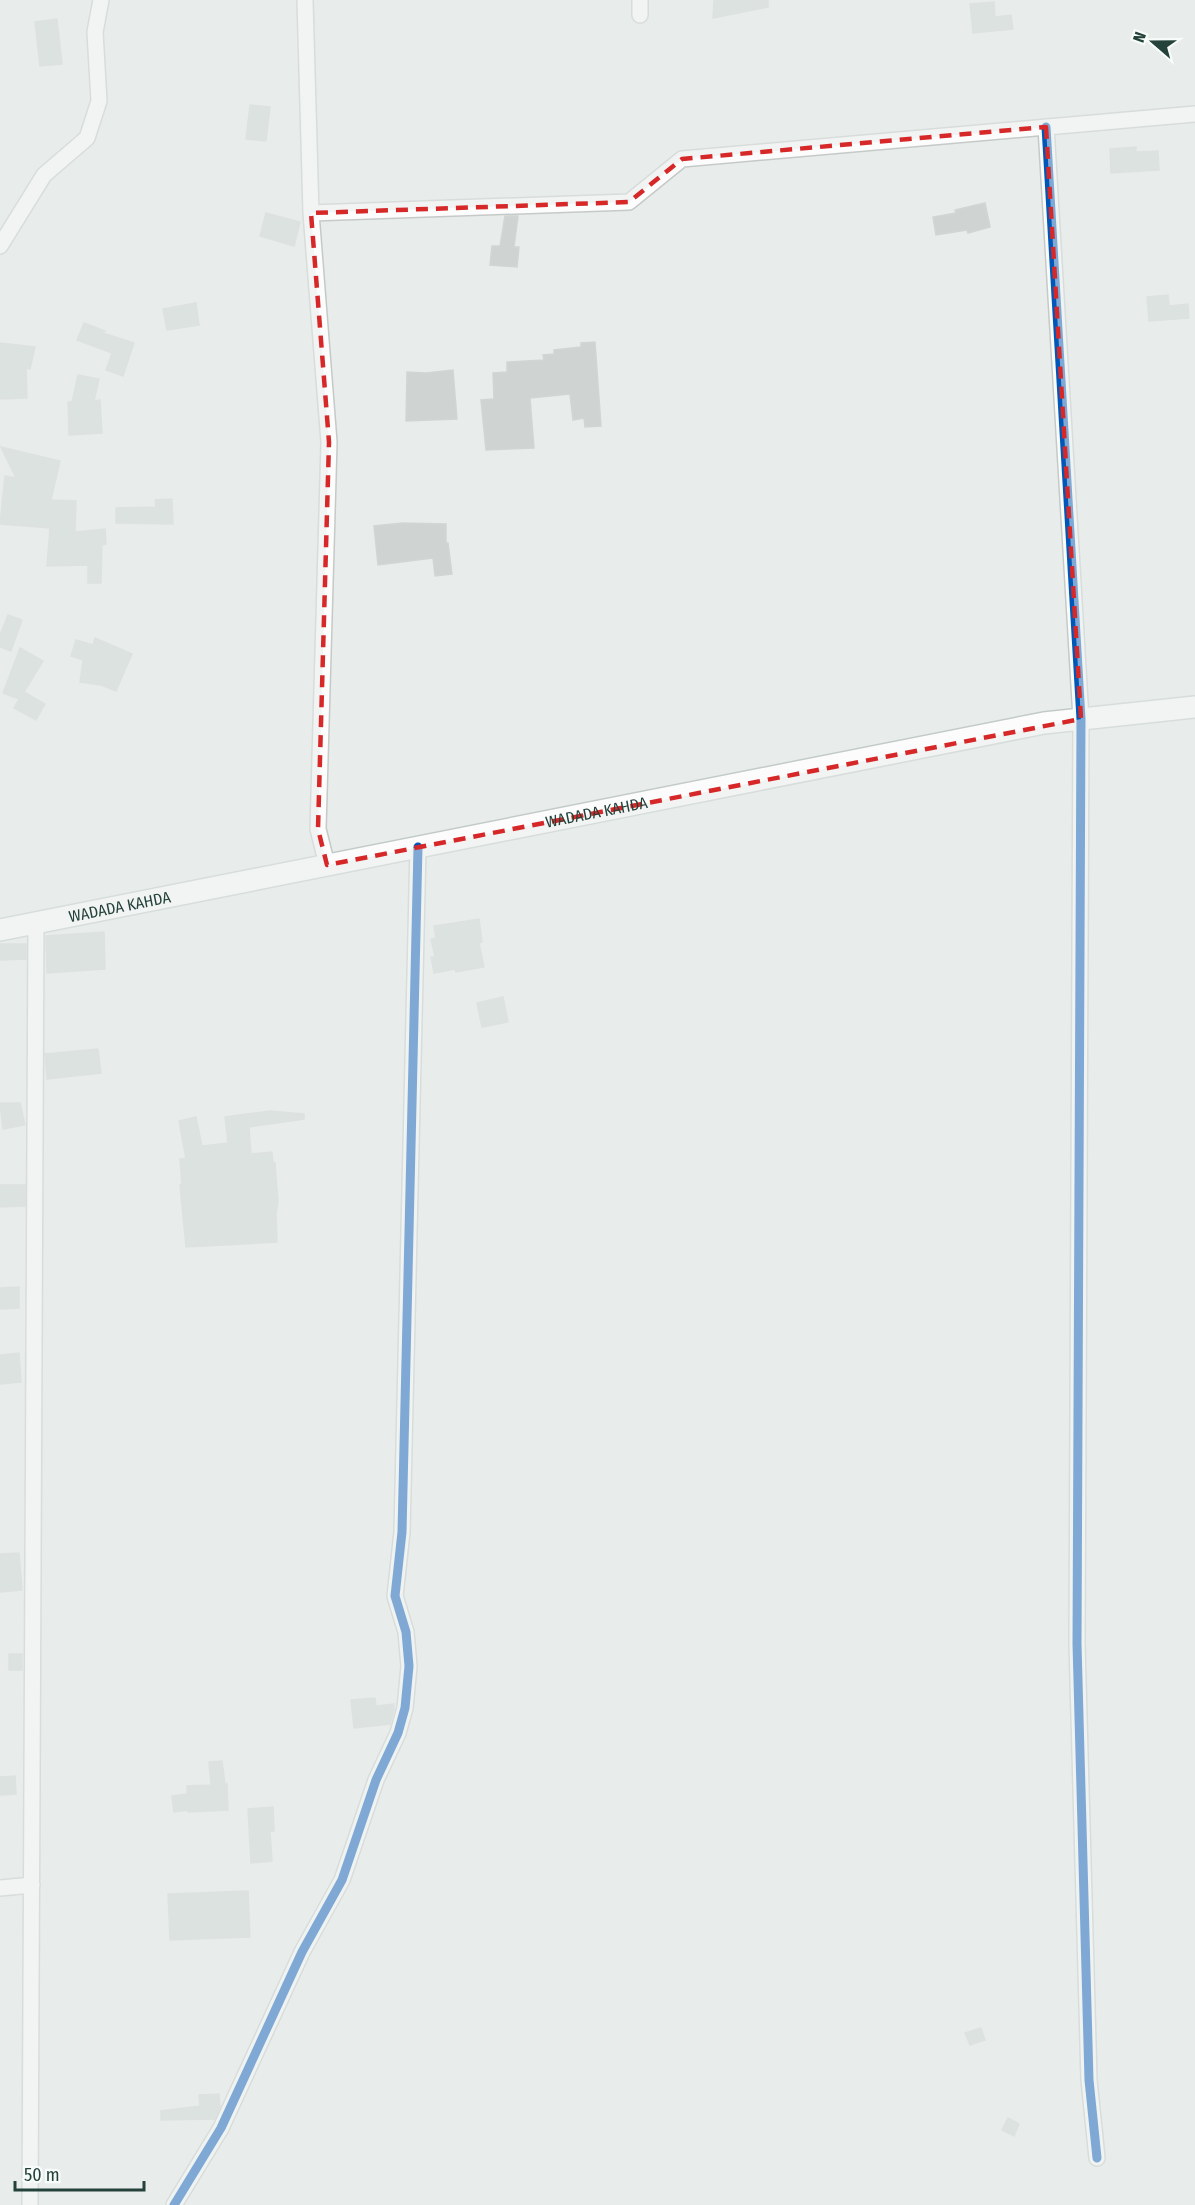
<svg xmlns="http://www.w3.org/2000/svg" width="1195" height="2205" viewBox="0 0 1195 2205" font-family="'Fira Sans Condensed',sans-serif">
<rect width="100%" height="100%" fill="#e8edeb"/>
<path fill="#cfd4d2" stroke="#d1d6d4" stroke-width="1.5" d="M714,0H768V7L713,18Z
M994,2L995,17L1011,15L1013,29L973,33L970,4Z
M57,19L62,64L40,66L35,22Z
M250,105L270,107L266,141L246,139Z
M1136,147V152L1158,151L1159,170L1111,173L1110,149Z
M985,203L990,227L968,233L967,230L936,235L933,217L956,213L955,210Z
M266,213L300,222L294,246L260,236Z
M505,216H518L514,247H519L517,267L490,265L492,246H500Z
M1168,295L1169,306L1188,304L1189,318L1149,321L1147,297Z
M196,303L199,325L167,330L163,309Z
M84,323L105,331L103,333L134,343L123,376L106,370L112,353L77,340Z
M595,342L601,426L585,427L584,418L573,420L570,394L530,398L534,448L486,450L481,400L494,399L493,373L507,372V362L544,360L543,355L554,354V350L581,347V343Z
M0,343L35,347L30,369L26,368L27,398L0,399Z
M453,370L457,419L406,421L407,372L426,373Z
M78,375L99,379L94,401L100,400L102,433L69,435L68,402H72Z
M1,447L60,461L51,500L76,501L75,532L105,529L106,544L102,545L101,583H88V565L47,566L50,528L0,524L5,476L16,478Z
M172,499L173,524L116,523V508L156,507L155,500Z
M403,523L446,524V543H448L452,574L435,576L433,558L378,565L374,526Z
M8,615L22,620L11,651L0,647V635Z
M95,638L132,654L116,691L101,685L80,682L83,660L71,656L76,640L93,645Z
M20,648L43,661L24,692L45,704L36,720L14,708L19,699L3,693Z
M479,919L482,942L479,943L484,967L456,972L455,969L434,973L431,957H435L431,939L436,938L434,926Z
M104,932L105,969L47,973L46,936Z
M0,944H26V959L0,960Z
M503,997L508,1022L482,1027L477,1003Z
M98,1049L101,1073L47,1079L45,1054Z
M0,1103H20L25,1125L3,1129Z
M270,1111L304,1114V1119L249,1127L251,1154L272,1152L273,1163H275L278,1201L276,1214L277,1242L186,1247L180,1185L182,1184L180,1159H186L179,1121L196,1117L202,1146L228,1143L225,1117Z
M0,1185H25V1206L0,1207Z
M19,1287V1308L0,1309V1288Z
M19,1353L21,1382L0,1384V1355Z
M19,1553L22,1590L0,1592V1554Z
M9,1654H22V1670H9Z
M375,1698L376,1706L394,1704V1710L390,1724L354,1728L351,1700Z
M222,1761L225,1784H227L228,1810L188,1812V1810L174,1812L172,1796L187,1794V1786L211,1785L209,1762Z
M15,1776L16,1794L0,1795V1777Z
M273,1807L274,1831H270L272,1861L251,1863L248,1809Z
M248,1891L250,1937L170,1940L168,1894Z
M981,2028L985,2040L970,2045L965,2033Z
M219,2094L220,2107L215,2119L161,2120V2111L200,2106L199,2095Z
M1008,2118L1019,2124L1014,2136L1002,2130Z"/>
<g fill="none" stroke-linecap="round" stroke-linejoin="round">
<g stroke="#c5cac8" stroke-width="18">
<path id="street" d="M305,0L311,213L329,442L318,829L327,865
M640,0V15
M1046,127L1081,719L1077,1644L1089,2080L1097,2158
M311,213L629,202L682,159L1195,114
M0,246L44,175L87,138L99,101L95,32L101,0
M0,1888L32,1885
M30,2205L36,922
M174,2205L221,2128L302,1952L342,1880L376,1780L398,1733L405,1708L409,1666L406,1632L395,1596L402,1532L418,847"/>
</g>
<g stroke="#c3cbc8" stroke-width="24">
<g id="secondary">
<path id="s1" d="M0,930L1044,723L1195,707"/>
</g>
</g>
<use href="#street" stroke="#fcfcfc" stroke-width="15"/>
<use href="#secondary" stroke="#fcfcfc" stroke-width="21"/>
<g stroke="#f7fbf9" stroke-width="13">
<path id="cycleway" d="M1046,127L1081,719L1077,1644L1089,2080L1097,2158
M174,2205L221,2128L302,1952L342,1880L376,1780L398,1733L405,1708L409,1666L406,1632L395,1596L402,1532L418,847"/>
</g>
<use href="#cycleway" stroke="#0057b8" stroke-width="9"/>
</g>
<path d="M0 0H1195V2205H0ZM1046,127L1081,719L327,865L318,829L329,442L311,213L629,202L682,159Z" fill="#e8edeb" fill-opacity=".55" fill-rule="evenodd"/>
<path fill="none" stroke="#d62828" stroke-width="4.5" stroke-dasharray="12 8" stroke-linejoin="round" d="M1046,127L1081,719L327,865L318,829L329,442L311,213L629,202L682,159Z"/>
<g text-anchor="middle" stroke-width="5" stroke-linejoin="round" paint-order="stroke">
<g font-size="16" fill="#24423a" stroke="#f7fbf9">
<text dy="6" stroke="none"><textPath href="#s1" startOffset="608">WADADA KAHDA</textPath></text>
<text dy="6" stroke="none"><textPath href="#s1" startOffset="122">WADADA KAHDA</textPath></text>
</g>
</g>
<g transform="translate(1153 42) rotate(290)" stroke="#f7fbf9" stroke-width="4.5" paint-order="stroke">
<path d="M0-4.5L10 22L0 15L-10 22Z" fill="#24423a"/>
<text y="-9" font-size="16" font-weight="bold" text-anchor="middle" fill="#24423a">N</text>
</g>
<path d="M15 2181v9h129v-9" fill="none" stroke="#24423a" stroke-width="3"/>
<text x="24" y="2181" font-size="18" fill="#24423a" stroke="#f7fbf9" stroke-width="4.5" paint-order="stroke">50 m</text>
</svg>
